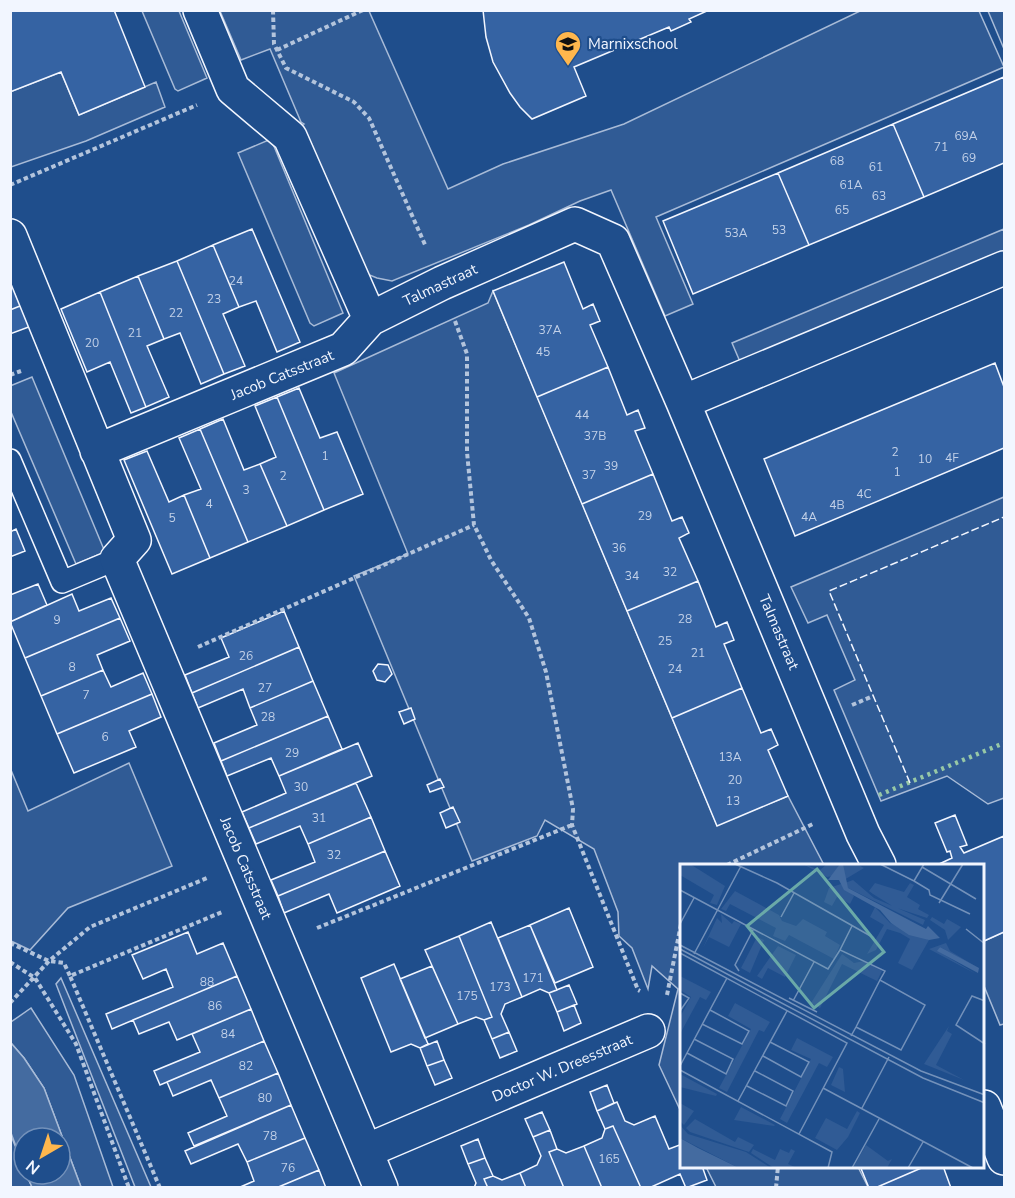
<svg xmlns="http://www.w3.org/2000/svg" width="1015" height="1198" viewBox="0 0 1015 1198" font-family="'Nunito Sans',sans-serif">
<rect width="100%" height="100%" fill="#1f4e8c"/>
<path fill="#305b95" stroke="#a8bbd7" stroke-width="1.5" d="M142,11H179L207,78L178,91L175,89Z
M220,11H369L448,189L503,164L624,124L860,11H979L1004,67L656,217L693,304L665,316L611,190L580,201L529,225L392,281L377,278L367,274L301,126L304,124L301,122L270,49L241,60Z
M988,11H1004V49Z
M61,72L79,115L156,82L165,107L86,141L11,167L10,92Z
M271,139L343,313L314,326L310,323L238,153Z
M1004,229V261L744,371L732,343Z
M493,291L717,825L788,796L824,865H682V1114L659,1065L678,989L652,966L648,989L632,948L619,936L618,912L594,849L545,820L537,836L472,861L354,576L408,554L334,373L488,303Z
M32,377L105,552L76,564L11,412L10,386Z
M1004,497V798L988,804L947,776L881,801L834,690L855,680L827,615L808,623L791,587Z
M129,763L172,866L68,908L30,950L11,941V770L28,811Z
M1004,932V1024L1000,1025L984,986V941Z
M61,978L151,1187H135L56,984Z
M31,1008L74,1075L113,1187H81L44,1088L24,1058L11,1043V1022Z
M10,1133L24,1168V1174H26L32,1187H11Z
M706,1167H858L868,1187H716Z"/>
<path fill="#446ba0" stroke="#a8bbd7" stroke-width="1.5" d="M11,1043L24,1058L44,1088L81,1187H32L26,1174H60V1138H24V1168L11,1133Z"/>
<path fill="#3563a3" stroke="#f2f6ff" stroke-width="1.5" d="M10,10H114L145,87L79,115L61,72L10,92Z
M709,10L689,19L691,22L671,31L669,27L574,67L586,96L532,119L520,107L510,93L493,62L486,37L483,10Z
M1004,77V163L924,197L893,124Z
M893,124L924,197L809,245L778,173Z
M778,173L809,245L693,294L663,221Z
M252,229L300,342L277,352L256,301L239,307L213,245Z
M213,245L239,307L223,314L245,366L224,374L177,261Z
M177,261L224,374L201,384L180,333L164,339L138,276Z
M564,262L583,309L593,304L600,321L590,325L608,367L537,397L493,291Z
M138,276L164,339L147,346L169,397L146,407L100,292Z
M16,281L25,304L10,310V283Z
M100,292L146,407L131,413L110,362L87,372L61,309Z
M25,304L34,325L10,334V310Z
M995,363L1004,387V448L795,536L764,459Z
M608,367L627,415L638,410L645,428L635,431L653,474L582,504L537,397Z
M299,388L320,438L337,432L363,494L324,510L277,397Z
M277,397L324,510L287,526L260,464L276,457L255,406Z
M223,419L244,470L260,464L287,526L248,542L200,429Z
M200,429L248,542L210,558L184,495L201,489L179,438Z
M147,451L169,502L184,495L210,558L172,574L124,460Z
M653,474L672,521L682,517L689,533L679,538L698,581L627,611L582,504Z
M16,529L25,551L10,557V532Z
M698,581L716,627L727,622L734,640L724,644L742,688L672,718L627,611Z
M38,584L47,605L10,622V595Z
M72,594L79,611L111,598L120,618L25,658L10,622Z
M284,611L299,647L192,693L185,675L229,657L221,638Z
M120,618L130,641L97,655L103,670L41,696L25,658Z
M299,647L313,681L250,708L243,689L198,708L192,693Z
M378,664L388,665L392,674L385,682L377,680L373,671Z
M103,670L111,687L143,673L152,694L57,734L41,696Z
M313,681L328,716L221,761L214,743L257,725L250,708Z
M742,688L761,733L771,729L778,745L768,750L788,796L717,826L672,718Z
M152,694L161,717L129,731L136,747L74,773L57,734Z
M411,708L415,719L404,724L399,712Z
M328,716L342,749L279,776L271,758L227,776L221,761Z
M358,743L372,776L249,828L242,812L286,793L279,776Z
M440,779L444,787L430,792L427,785Z
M356,783L371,817L308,844L300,826L256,844L249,828Z
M453,807L460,822L446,828L440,813Z
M955,815L967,845L960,847L964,853L1004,836V932L984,941V865H937L952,858L950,851L947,852L935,823Z
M371,817L385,851L278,896L271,880L315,862L308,844Z
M385,851L400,886L337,913L329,894L284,913L278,896Z
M569,908L593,967L555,983L530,925Z
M491,922L522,997L505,1004L501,1014L509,1032L492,1039L484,1020L492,1017L459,936Z
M530,925L557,990L549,993L540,989L522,997L498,938Z
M188,932L197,954L223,943L237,976L112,1029L106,1014L173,987L166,969L143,979L132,955Z
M459,936L492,1017L484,1020L476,1017L458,1024L425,950Z
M394,964L428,1044L420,1048L411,1044L391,1052L361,978Z
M432,966L458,1024L425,1038L400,979Z
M237,976L251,1009L177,1040L169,1022L139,1034L133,1020Z
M569,985L577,1004L557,1012L549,993Z
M574,1005L581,1023L564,1031L557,1012Z
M251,1009L264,1041L160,1085L154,1071L200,1052L192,1034Z
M509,1032L517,1051L500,1058L492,1039Z
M264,1041L278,1073L219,1098L211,1080L173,1096L167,1082Z
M437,1041L444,1060L427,1066L420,1048Z
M444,1060L452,1078L435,1085L427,1066Z
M278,1073L291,1105L194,1146L188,1133L227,1116L219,1098Z
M607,1085L614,1103L597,1111L590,1092Z
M617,1102L625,1121L634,1125L655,1116L669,1149L682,1144V1166H702L707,1180L686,1188L680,1174L649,1188H641L613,1126L605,1129L597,1111Z
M291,1105L305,1138L247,1162L238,1144L191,1164L185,1151Z
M542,1112L550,1130L533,1137L525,1119Z
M613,1126L641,1188H602L584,1146L602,1138L605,1129Z
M550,1130L557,1149L549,1152L564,1188H526L520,1173L537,1165L541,1156L533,1137Z
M305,1138L319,1170L276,1188H238L254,1181L247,1162Z
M478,1139L485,1158L468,1164L461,1146Z
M584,1146L602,1188H564L549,1152L557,1149L566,1153Z
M485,1158L493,1176L484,1179L488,1188H474L476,1183L468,1164Z
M860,1166H926L875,1188H869Z
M926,1166H943L951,1188H875Z
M319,1170L326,1188H276Z
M520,1173L526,1188H488L484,1179L493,1176L502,1180Z"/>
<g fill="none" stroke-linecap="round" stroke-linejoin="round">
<g stroke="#f2f6ff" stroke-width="24">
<path id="lane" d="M10,460L62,582L117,559"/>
</g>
<g stroke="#f2f6ff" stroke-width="36">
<path id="street" d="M10,236L134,540L117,559L381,1188
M370,319L442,283L575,224L613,241L683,402L863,834L879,865
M683,402L1004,268
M97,451L343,349L370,319L290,137L233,89L200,10
M984,1107L1004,1158
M366,1151L648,1031"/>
</g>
<path stroke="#b3c4dc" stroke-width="4" stroke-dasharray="4.5 3" stroke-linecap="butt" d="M273,10L274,44L286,68L354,102L369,118L426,247
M277,50L363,10
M10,185L197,105
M455,321L467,354V452L474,525L491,560L529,618L546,672L573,809L572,825L638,990L640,991
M10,375L21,371
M198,647L474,525
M852,705L873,696
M727,865L815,823
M317,928L572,825
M10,943L49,961L64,963L70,976
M10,962L35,978L76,1044L129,1188
M667,995L682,919
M10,1003L49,961L90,927L207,878
M160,1188L70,976L222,912
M776,1188L778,1166"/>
<use href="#lane" stroke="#1f4e8c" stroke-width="21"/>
<use href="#street" stroke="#1f4e8c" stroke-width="33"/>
<path stroke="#97c8a6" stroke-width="4.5" stroke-dasharray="3 4.5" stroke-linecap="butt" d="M879,795L1004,743"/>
<path stroke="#f2f6ff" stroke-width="1.5" stroke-dasharray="8 3" stroke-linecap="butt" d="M910,783L829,591L1004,517"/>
</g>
<defs>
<g id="school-pin" transform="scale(1.35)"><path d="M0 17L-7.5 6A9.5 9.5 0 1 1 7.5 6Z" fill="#ffb74d" stroke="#1f4e8c"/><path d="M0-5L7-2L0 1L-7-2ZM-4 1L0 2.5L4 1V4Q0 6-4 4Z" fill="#111"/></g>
</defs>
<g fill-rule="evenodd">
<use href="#school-pin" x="568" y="44"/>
</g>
<g text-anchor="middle" stroke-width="4.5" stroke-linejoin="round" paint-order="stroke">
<g font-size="12" fill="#c3d1e8">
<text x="966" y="140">69A</text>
<text x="941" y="151">71</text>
<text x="969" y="162">69</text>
<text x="837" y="165">68</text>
<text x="876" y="171">61</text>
<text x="851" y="189">61A</text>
<text x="879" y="200">63</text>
<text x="842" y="214">65</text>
<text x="779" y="234">53</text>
<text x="736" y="237">53A</text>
<text x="236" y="285">24</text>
<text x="214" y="303">23</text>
<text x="176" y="317">22</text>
<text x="550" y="334">37A</text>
<text x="135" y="337">21</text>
<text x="92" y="347">20</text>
<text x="543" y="356">45</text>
<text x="582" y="419">44</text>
<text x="595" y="440">37B</text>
<text x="895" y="456">2</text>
<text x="325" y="460">1</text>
<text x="952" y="462">4F</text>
<text x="925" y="463">10</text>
<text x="611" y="470">39</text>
<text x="897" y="476">1</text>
<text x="589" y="479">37</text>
<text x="283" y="480">2</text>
<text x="246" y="494">3</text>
<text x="864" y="498">4C</text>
<text x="209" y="508">4</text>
<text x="837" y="509">4B</text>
<text x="645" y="520">29</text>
<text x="809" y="521">4A</text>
<text x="172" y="522">5</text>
<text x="619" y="552">36</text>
<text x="670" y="576">32</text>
<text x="632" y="580">34</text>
<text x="685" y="623">28</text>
<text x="57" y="624">9</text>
<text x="665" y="645">25</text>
<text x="698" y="657">21</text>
<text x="246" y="660">26</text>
<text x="72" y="671">8</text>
<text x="675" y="673">24</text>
<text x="265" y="692">27</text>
<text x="86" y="699">7</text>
<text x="268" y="721">28</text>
<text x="105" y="741">6</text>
<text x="292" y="757">29</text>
<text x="730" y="761">13A</text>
<text x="735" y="784">20</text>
<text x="301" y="791">30</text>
<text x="733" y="805">13</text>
<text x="319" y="822">31</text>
<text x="334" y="859">32</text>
<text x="533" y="982">171</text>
<text x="207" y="986">88</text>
<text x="500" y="991">173</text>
<text x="467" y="1000">175</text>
<text x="215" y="1010">86</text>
<text x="228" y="1038">84</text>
<text x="246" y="1070">82</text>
<text x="265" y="1102">80</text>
<text x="270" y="1140">78</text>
<text x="609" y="1163">165</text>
<text x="288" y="1172">76</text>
</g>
<g font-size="15" fill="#f2f6ff" stroke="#1f4e8c" text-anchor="start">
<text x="588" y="49">Marnixschool</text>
</g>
<g font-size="15" fill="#f2f6ff" stroke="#1f4e8c">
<text transform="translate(440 285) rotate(-25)" y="5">Talmastraat</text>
<text transform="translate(282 375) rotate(-22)" y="5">Jacob Catsstraat</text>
<text transform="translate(779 632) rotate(67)" y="5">Talmastraat</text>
<text transform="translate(246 868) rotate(67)" y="5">Jacob Catsstraat</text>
<text transform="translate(562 1068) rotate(-23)" y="5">Doctor W. Dreesstraat</text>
</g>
</g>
<g transform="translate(680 864)">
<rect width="304" height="304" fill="#1f4e8c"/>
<path d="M0,0H10L45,22L37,41L30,39L34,31L0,11ZM123,0L140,6L147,0H160L153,12L147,13ZM163,0H177L184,4L164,16ZM173,16L194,34L245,56L243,61L168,24L165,19ZM195,19L224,28L230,19L234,21L227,33L240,41L238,45L249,51L247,54L214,43L193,30L189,27ZM161,20L174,32L170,40L157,33L152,42L144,38L149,24ZM55,27L99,51L102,57L116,62L123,55L147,68L145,72L160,81L154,95L109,71L105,77L93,72L96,64L50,40L46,47L41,45ZM195,43L210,59L249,76L232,106L218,99L230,75L220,69L207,65L196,86L187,90L204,61L190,53ZM41,50L52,60L54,57L61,60L49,83L29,73L23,84L37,54L42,59ZM252,53L264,60L267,55L281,63L268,76L265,66L250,56ZM77,73L84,76L70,109L61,104ZM266,79L270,87L300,105L260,83L258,87L296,110L249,85ZM98,82L116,91L105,113L88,104L82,115L77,112ZM162,90L174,99L184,97L202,107L197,117L162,100L140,144L131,139ZM0,112L31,128L26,136L20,133L0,170V153L11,133L0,126ZM55,139L90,158L84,168L79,166L47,228L39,224L71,165L48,152ZM269,162L267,167L272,170L256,201L284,216L244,200ZM117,174L153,193L147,203L139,199L107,259L100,255L131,195L111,186ZM159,203L163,205L165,228L151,221ZM0,210L37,230L36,232L0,223ZM0,239L14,247L4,261L0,257ZM61,243L95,261L94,262L54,256ZM177,247L180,249L168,273L157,286L135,274L146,254L167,265ZM15,255L55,278L58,273L74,281L69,288L10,268L6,264ZM0,261L8,270L66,288L91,304H59L0,274ZM186,281L208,297L212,295L207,304H173ZM73,285L95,296L100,285L109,289L111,285L115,287L108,300L117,304H94L71,289Z" fill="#305b95"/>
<path d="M160,0H163L168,24L246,65L248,62L260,74L249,76L229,71L211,59L200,46L164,26L159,16H148ZM260,83L299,104L298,109L257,87ZM0,274L18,284L59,304H0Z" fill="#446ba0"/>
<path fill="none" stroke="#7391ba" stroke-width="1.5" d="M55,0L97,19L194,74M200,0L234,17L244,0M242,3L296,35M234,17L249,26L250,31L290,50M0,26L148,105L160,86M259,39L283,0M101,53L114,29M0,60L14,34M172,62L160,86L205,107L200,116M286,65L305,80M0,81L241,207L305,231M0,85L243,214L305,239M0,89L167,179L119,270M14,90L61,2M59,107L55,101L73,66M0,129L9,134L0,147M109,134L137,148M113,137L134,98M305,137L292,132L276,161L305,180M22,160L62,180L69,167L30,146M171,172L176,163L200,116L245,141L221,186L176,163M7,189L46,210L53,195L14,175M83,192L121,213L129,198L90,178M0,202L47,114M0,206L152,288L148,304M67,222L106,242L113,227L75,207M143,224L293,304M58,237L107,147M182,244L209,193M172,304L199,255M228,304L243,278"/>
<path fill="#6aa9a8" fill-opacity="0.15" stroke="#6aa9a8" stroke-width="3" d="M137,5L204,88L134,144L67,62Z"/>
<rect width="304" height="304" fill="none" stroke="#f2f6ff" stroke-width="3"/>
</g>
<rect width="1015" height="1198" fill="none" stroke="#f2f6ff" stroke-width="24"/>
<g transform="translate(42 1156) rotate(219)"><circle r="28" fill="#1f4e8c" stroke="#7391ba" stroke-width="1.5"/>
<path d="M0-4.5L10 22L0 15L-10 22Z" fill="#ffb74d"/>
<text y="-9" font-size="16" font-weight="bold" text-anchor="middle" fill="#f2f6ff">N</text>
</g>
</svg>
